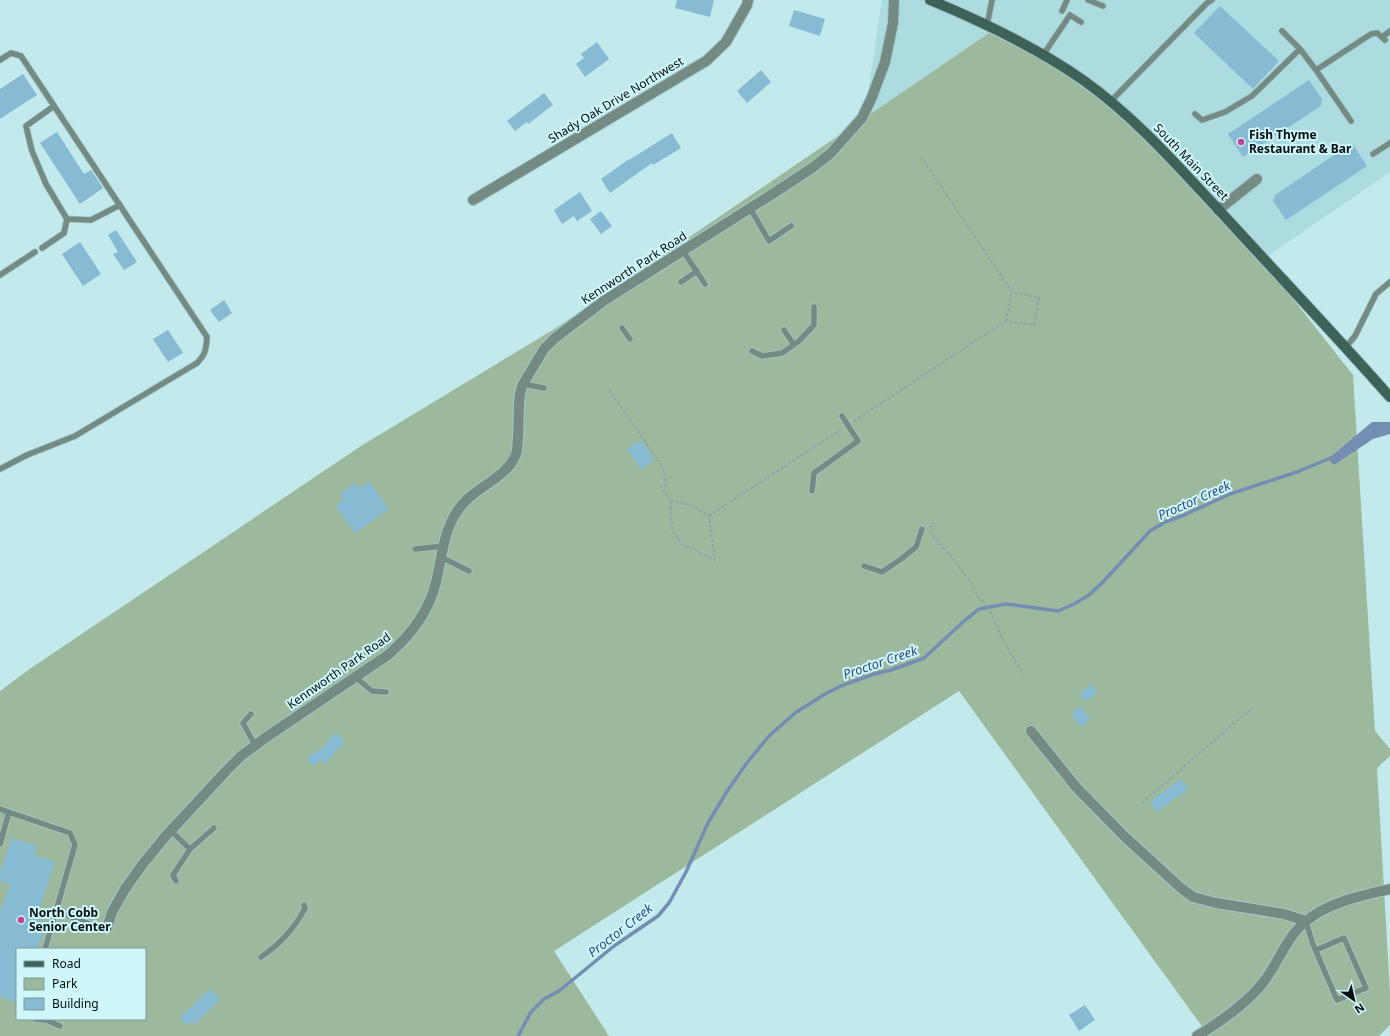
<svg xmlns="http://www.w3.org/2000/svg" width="1390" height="1036" viewBox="0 0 1390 1036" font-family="'Noto Sans',sans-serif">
<rect width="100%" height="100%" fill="#c2e9ec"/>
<path fill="#acdce0" d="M882,0H1390V172L1262,260L989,33L864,118Z"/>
<path fill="#9db99d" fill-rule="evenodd" d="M989,33L1086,80L1241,233L1353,375L1375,731L1390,749V756L1377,768L1390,993V1025L1379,1036H1209L959,691L554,951L609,1036H0V691L31,668L361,446L556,328ZM17,949H145V1019H17Z"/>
<path fill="#738db3" d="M1372,422H1390V434L1373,439L1334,465L1328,459Z"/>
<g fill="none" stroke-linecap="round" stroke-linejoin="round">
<path stroke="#738db3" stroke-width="3.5" d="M518,1036L531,1012L544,999L559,991L614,946L658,916L669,903L686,872L708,823L726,793L746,764L769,736L795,713L825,694L841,686L874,674L891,670L924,658L963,622L979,609L1006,604L1058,611L1074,604L1089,595L1102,583L1150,531L1165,522L1182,516L1230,494L1297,472L1333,457"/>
</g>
<path fill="#87bad3" d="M677,0H714L710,17L675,8Z
M1220,6L1279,61L1253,89L1194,33Z
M794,10L825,19L820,36L789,26Z
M597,42L609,59L585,77L576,64L584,58L581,54Z
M761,70L771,82L747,103L737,91Z
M23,74L37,95L0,119V89Z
M1309,80L1322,99L1321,106L1243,157L1228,134Z
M544,93L553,105L528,124L527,122L515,131L507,121Z
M57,132L84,174L91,170L103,188L80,204L40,143Z
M672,133L681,148L653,165L652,163L610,193L601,179L629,159V160Z
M1352,143L1367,166L1286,220L1273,201L1275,195Z
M580,192L592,211L577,221L574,216L562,224L554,210Z
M601,211L612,226L601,234L590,219Z
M116,230L137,262L124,270L113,254L118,252L108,235Z
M80,242L101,274L83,286L62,254Z
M224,300L232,313L219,322L210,310Z
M168,330L183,353L168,362L153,339Z
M641,440L654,460L641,469L627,449Z
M369,481L389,509L355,533L335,506L344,500L340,494L356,483L360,488Z
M1091,684L1097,692L1086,702L1079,694Z
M1080,706L1090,719L1081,727L1071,714Z
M337,733L345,744L333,752L335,754L324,764L321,760L312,766L307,758L321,749L328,743L326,741Z
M1181,779L1188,789L1157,812L1150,802Z
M12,838L37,846L34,855L55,862L36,918L46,922L37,949H17V1002L0,997V913L10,884L0,881V872Z
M210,989L220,999L195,1024L192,1021L187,1025L180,1018Z
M1085,1005L1095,1020L1079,1031L1069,1015Z"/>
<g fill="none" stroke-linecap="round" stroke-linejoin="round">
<g stroke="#a3c6c9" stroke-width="7">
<path id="lane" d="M1088,0L1103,6
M1062,11L1067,0
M987,25L992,0
M1282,31L1300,49L1316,70
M1382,37L1390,31
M1043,55L1070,15L1081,22
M0,60L11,53L21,56L207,337C206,349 206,354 197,363L75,436L27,455L0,469
M1110,102L1207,3L1212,0
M54,106L26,126L32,151L46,184L67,219L91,220L120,205
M1195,114L1202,120L1225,112L1252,96L1300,49
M1351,121L1316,70L1371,34L1377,33L1385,40
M1373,154L1390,143
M750,208L769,241L791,226
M42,248L64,233L67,219
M683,251L705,284
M0,275L35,252
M681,282L697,271
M622,328L630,339
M784,330L794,345
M1346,347L1355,336L1376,294L1390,282
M752,351L762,356L782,353L799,341L814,325V307
M523,384L544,388
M812,491L814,473L858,441L842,416
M415,549L443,546
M441,557L469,571
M864,566L882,572L901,559L916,547L922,529
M355,677L372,691L386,692
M251,714L243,723L255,745
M0,809L70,833L75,845L45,949
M171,831L190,849
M0,844L9,812
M176,881L173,875L190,849L214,828
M56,911L92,925
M1306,921L1312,942L1337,1000L1366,988L1344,938L1316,950
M261,957C280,944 295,928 305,908L304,905
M35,1019L46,1020L60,1026"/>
</g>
<g stroke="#a3c6c9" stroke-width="12">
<path id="street" d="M473,200L706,61L726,42L747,5L748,0
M1218,210L1257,179
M1031,731L1076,787L1125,837L1181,888L1193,897L1216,903L1284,914L1306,921
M107,928L112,912L125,889L142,865L164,838L227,770L241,756L265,738L388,655C411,635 429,612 436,582C442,558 443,531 458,510C473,487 507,479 516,454C518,449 517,443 518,438C519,423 518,408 520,393L523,384L544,349L555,338L605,300L774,193L812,168L831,153L862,118L872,97L885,62L893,23L894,0
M1197,1036C1219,1023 1250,1001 1265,980C1279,961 1287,937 1305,922C1328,902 1361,896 1390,889"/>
</g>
<g stroke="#a3c6c9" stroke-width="12">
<path id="secondary" d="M930,0C983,22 1036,47 1083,80C1139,120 1183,172 1229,221C1283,280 1337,337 1390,397"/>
</g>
<path stroke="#88a7aa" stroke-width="2" stroke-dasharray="3 2" stroke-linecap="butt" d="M1006,321L1012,292
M609,390L663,467L666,484L661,487L671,501L672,529L682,544L715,560L709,516
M854,421L1006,321L1034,325L1039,298L1012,292L921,157
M671,501L690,505L709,516
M709,516L840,430
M930,527L935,523
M930,532L953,559L972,584L975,592L991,613L1001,636L1023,674
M1142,803L1252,708"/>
<use href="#lane" stroke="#748b83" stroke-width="5.5"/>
<use href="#street" stroke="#748b83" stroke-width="10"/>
<use href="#secondary" stroke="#3f6258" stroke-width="10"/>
</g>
<g fill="#bd4394" stroke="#cff6f9" stroke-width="1.5">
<circle cx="1241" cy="142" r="4"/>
<circle cx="21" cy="920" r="4"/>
</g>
<g text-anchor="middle" stroke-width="4" stroke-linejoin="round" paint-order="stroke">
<g font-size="12" fill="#030f10" stroke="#cff6f9">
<text transform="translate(616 100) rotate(-31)" y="4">Shady Oak Drive Northwest</text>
<text transform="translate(1191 162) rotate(46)" y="4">South Main Street</text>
<text transform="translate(634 268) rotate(-33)" y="4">Kennworth Park Road</text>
<text transform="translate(339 671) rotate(-35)" y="4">Kennworth Park Road</text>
</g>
<g font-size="12" font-weight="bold" fill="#030f10" stroke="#cff6f9" text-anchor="start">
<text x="1249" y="139">Fish Thyme<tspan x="1249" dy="14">Restaurant &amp; Bar</tspan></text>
<text x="29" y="917">North Cobb<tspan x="29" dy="14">Senior Center</tspan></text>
</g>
<g font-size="13" font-style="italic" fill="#2c4e81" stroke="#cff6f9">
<text transform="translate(1194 500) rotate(-24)" y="5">Proctor Creek</text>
<text transform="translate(880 662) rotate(-19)" y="5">Proctor Creek</text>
<text transform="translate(620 930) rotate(-38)" y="5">Proctor Creek</text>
</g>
</g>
<rect x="16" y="948" width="130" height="72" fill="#cff6f9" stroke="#7d9a9c"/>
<rect x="24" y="961" width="20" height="6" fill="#3f6258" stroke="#7d9a9c"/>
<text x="52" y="968" font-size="12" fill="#030f10">Road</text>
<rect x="24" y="978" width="20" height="12" fill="#9db99d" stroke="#7d9a9c"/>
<text x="52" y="988" font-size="12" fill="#030f10">Park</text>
<rect x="24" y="998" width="20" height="12" fill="#87bad3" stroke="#7d9a9c"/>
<text x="52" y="1008" font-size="12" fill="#030f10">Building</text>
<g transform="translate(1354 1000) rotate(146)" stroke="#cff6f9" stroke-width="3" paint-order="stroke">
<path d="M0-3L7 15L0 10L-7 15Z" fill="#030f10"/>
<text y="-6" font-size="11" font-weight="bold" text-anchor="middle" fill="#030f10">N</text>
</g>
</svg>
